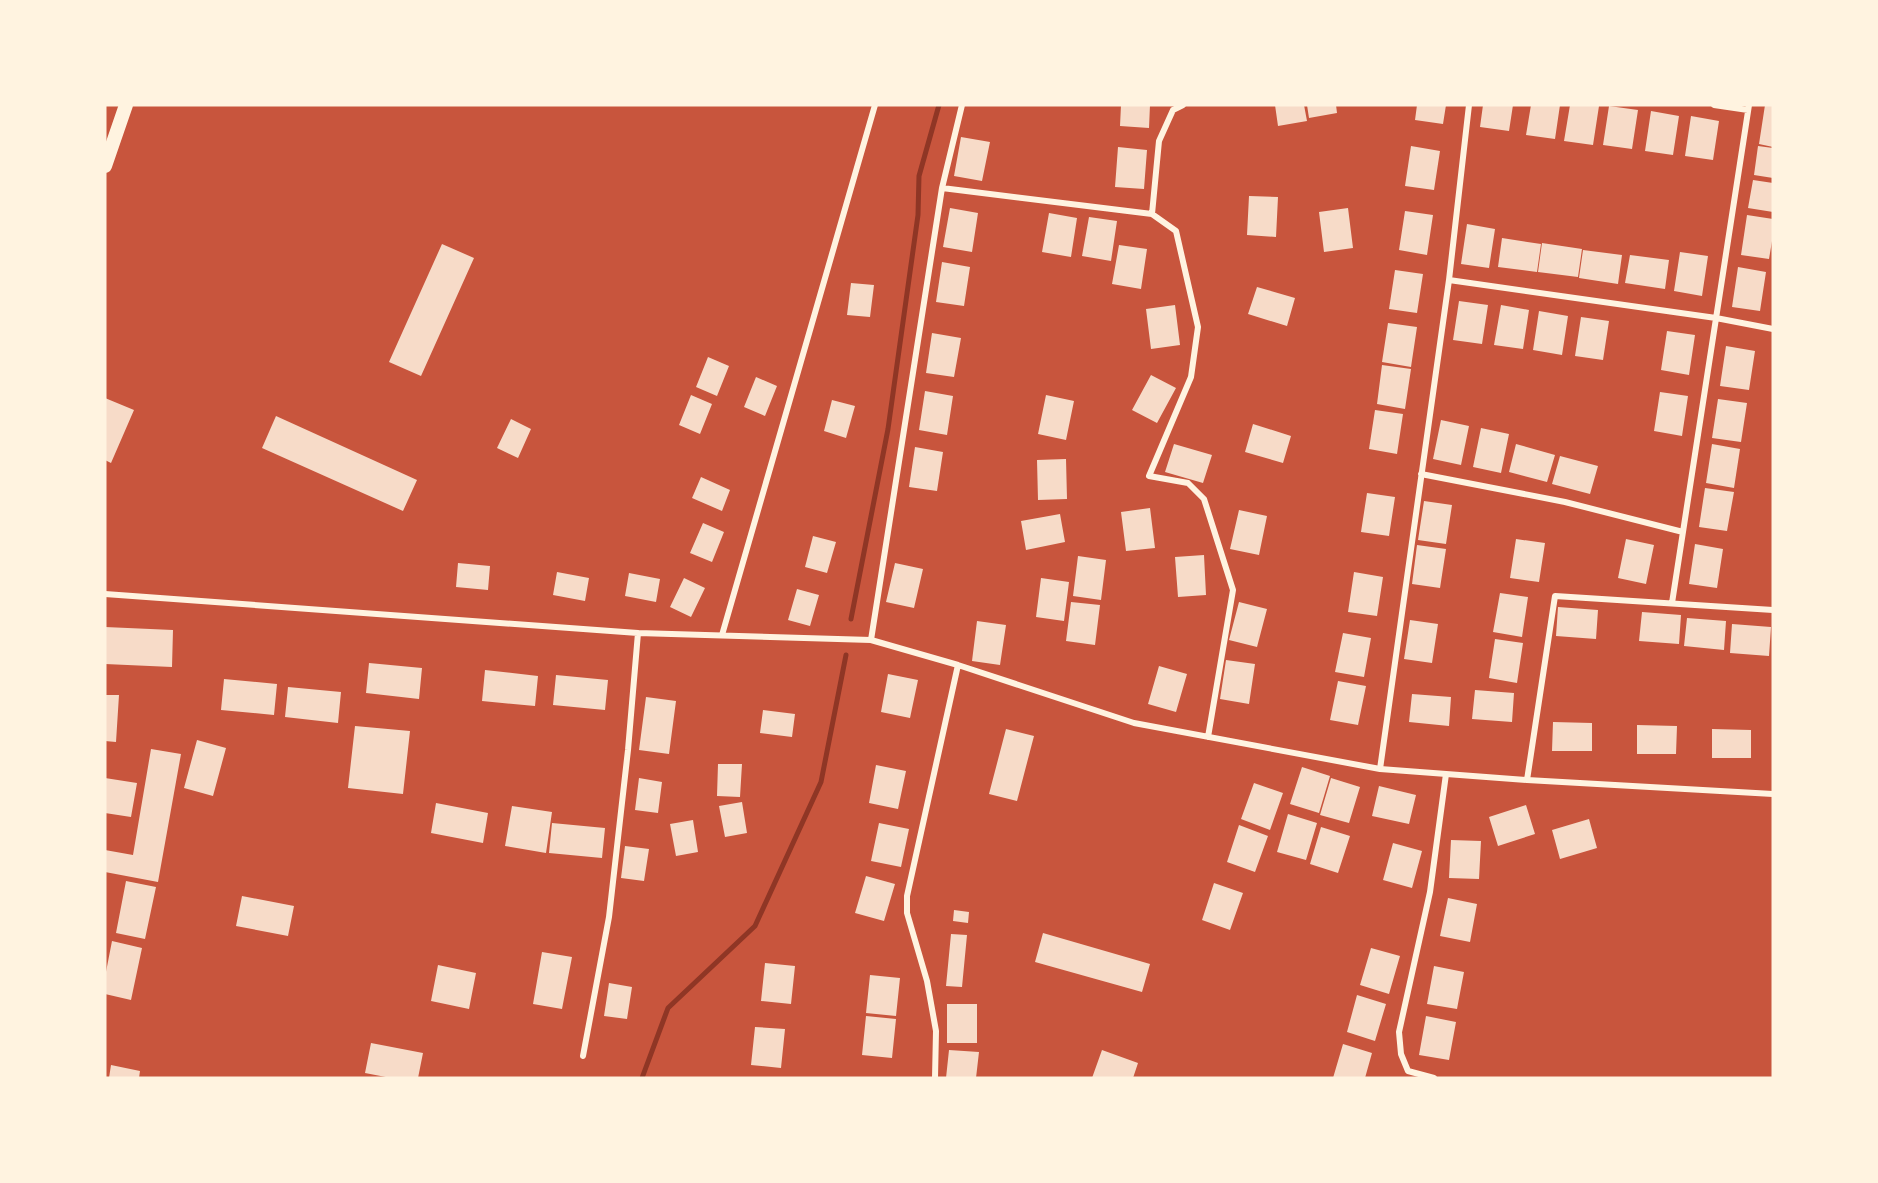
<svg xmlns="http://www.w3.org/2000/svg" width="1878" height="1183" viewBox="0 0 1878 1183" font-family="'Alegreya Sans',sans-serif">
<rect width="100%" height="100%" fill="#c8553d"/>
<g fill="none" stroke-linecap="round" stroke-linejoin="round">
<path stroke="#8f3625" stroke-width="5" d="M851,619L888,429L918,215L919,176L939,105
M642,1078L668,1008L755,926L821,782L846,655"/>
</g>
<path fill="#f7dbc8" d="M1121,105H1150L1149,128L1120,126Z
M1275,105H1304L1307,121L1278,126Z
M1307,105H1336L1337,113L1309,118Z
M1417,105H1446L1443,124L1415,120Z
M1483,105H1513L1509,131L1480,127Z
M1531,105H1560L1555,139L1526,135Z
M1570,105L1599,106L1593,145L1564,141Z
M1765,105L1773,106V147L1759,144Z
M1609,106L1638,110L1632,149L1603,145Z
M1651,111L1679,116L1673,155L1645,151Z
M1691,116L1719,121L1713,160L1685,156Z
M961,137L990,142L982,181L954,176Z
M1411,146L1440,151L1434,190L1405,186Z
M1758,146L1773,148V178L1754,175Z
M1118,147L1147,150L1144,189L1115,187Z
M1753,180L1773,183V212L1748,208Z
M1249,196L1278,197L1276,237L1247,235Z
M950,208L978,213L972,252L943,247Z
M1348,208L1353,248L1324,252L1319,212Z
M1405,211L1433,215L1427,255L1399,250Z
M1049,213L1077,218L1071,257L1042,252Z
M1747,215L1773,219V235L1769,259L1741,255Z
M1089,217L1117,221L1111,261L1082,256Z
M1467,224L1495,229L1489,268L1461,264Z
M1502,238L1541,244L1537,272L1498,267Z
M1542,243L1582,249L1578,277L1538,272Z
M442,244L474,258L421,376L389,362Z
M1119,245L1147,249L1141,289L1112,284Z
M1583,250L1622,255L1618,284L1579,278Z
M1680,252L1708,256L1702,296L1674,291Z
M1630,255L1669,260L1665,289L1625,283Z
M942,262L970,267L964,306L936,302Z
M1738,267L1766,272L1760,311L1732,307Z
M1395,270L1423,274L1417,313L1389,309Z
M851,283L874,285L870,317L847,315Z
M1257,287L1295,298L1287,326L1248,314Z
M1459,301L1488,305L1482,344L1453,340Z
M1175,305L1180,345L1151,349L1146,309Z
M1501,305L1529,310L1523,349L1494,345Z
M1539,311L1568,316L1562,355L1533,350Z
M1581,317L1609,321L1603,360L1575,356Z
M1388,323L1417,327L1411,367L1382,362Z
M1667,331L1695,335L1689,375L1661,370Z
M932,333L961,338L954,377L926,373Z
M1726,346L1755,351L1749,390L1720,386Z
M708,357L729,366L717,396L696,387Z
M1382,365L1411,369L1405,409L1377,404Z
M1151,375L1176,388L1157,423L1132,410Z
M756,377L777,386L765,416L744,407Z
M925,391L953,396L947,435L919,430Z
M1660,392L1688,396L1682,436L1654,431Z
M691,395L712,404L700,434L679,425Z
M1046,395L1074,401L1066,440L1038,434Z
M105,398L134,410L111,463L105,460Z
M1718,399L1747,403L1741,442L1712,438Z
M832,400L855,406L846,438L824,431Z
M1375,410L1403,414L1397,454L1369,449Z
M276,416L417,480L403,511L262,448Z
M511,419L531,429L518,458L497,448Z
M1441,420L1469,426L1461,465L1433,459Z
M1253,424L1291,436L1283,463L1245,452Z
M1481,428L1509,434L1501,473L1473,467Z
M1174,444L1212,455L1203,483L1165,472Z
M1516,444L1555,455L1547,482L1509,472Z
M1712,444L1740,449L1734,488L1706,483Z
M915,447L943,452L937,491L909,487Z
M1560,456L1598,466L1590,494L1552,484Z
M1066,459L1067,499L1038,500L1037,460Z
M701,477L730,490L722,511L692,498Z
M1705,488L1734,492L1727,531L1699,527Z
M1367,493L1395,497L1389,536L1361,532Z
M1424,501L1452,505L1446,544L1418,540Z
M1150,508L1155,548L1126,551L1121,512Z
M1239,510L1267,516L1259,555L1230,549Z
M1060,514L1065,542L1026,550L1021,521Z
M703,523L724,532L712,562L690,553Z
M813,536L836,542L827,573L805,567Z
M1516,539L1545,543L1539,582L1510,578Z
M1626,539L1654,545L1646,584L1618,578Z
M1695,544L1723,549L1717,588L1689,584Z
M1417,545L1446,549L1440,588L1412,584Z
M1204,555L1206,595L1178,597L1175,557Z
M1078,556L1106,560L1101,600L1073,596Z
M458,563L490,566L488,590L456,587Z
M895,563L923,569L914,608L886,602Z
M557,572L589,578L585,601L553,595Z
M1354,572L1383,577L1377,616L1348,612Z
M629,573L660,579L656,602L625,596Z
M684,578L705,588L691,617L670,607Z
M1041,578L1069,582L1064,621L1036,617Z
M797,589L819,595L810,626L788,620Z
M1500,593L1528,597L1522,637L1493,632Z
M1071,602L1100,605L1095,645L1066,641Z
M1239,602L1267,609L1257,647L1229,640Z
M1558,607L1598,610L1596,639L1556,636Z
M1642,612L1681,615L1679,644L1639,641Z
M1687,618L1726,621L1724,650L1684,646Z
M1410,620L1438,624L1432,663L1404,659Z
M977,621L1006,625L1000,665L972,661Z
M1732,624L1771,627L1769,656L1730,653Z
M105,627L173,630L172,667L105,664Z
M1343,633L1371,638L1364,677L1335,672Z
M1495,639L1523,643L1517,683L1489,678Z
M1226,660L1255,664L1249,704L1220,699Z
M369,663L422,668L419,699L366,693Z
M1159,666L1187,674L1176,712L1148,704Z
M485,670L538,676L535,706L482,701Z
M888,674L918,680L910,718L881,712Z
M556,675L608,680L605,710L553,705Z
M224,679L277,684L274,715L221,710Z
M1338,681L1366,686L1358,725L1330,720Z
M288,687L341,692L338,723L285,717Z
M1475,690L1514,693L1512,722L1472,719Z
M1412,694L1451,697L1449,726L1409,722Z
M105,695H119L116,742L105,741Z
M646,697L676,701L669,754L639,750Z
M763,710L795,714L792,737L760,733Z
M1553,722L1592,723V751H1552Z
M1637,725L1677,726L1676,754H1637Z
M355,726L410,731L403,794L348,788Z
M1006,729L1034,736L1017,801L989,794Z
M1712,729L1751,730V758H1712Z
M197,740L226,748L213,796L184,788Z
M151,749L181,754L158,882L105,872V850L133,855Z
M718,764H742L740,797L717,796Z
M876,765L906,771L898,809L869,803Z
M1302,767L1330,776L1319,813L1290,804Z
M105,778L137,783L131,817L105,813Z
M639,778L662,782L658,813L635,810Z
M1331,778L1360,787L1349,823L1320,815Z
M1254,783L1283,793L1270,830L1241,819Z
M1379,786L1416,795L1409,824L1372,816Z
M742,802L747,833L725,837L719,806Z
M436,803L488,813L483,843L431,833Z
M1526,805L1535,834L1498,846L1489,817Z
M512,806L552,812L546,853L505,846Z
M1288,814L1317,823L1306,860L1277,852Z
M1589,819L1597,848L1560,859L1552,830Z
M693,820L698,852L676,856L670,824Z
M552,823L605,828L602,858L549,853Z
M879,823L909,829L901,867L871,861Z
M1239,825L1268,836L1255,872L1227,862Z
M1321,827L1350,836L1338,873L1310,864Z
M1451,840L1481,841L1479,879L1449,878Z
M1393,843L1422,851L1412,888L1383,880Z
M625,846L649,849L644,881L621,878Z
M866,876L895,884L884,921L855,913Z
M126,881L156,887L145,939L116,933Z
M1214,883L1243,893L1230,930L1202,920Z
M242,896L294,906L288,936L236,926Z
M1448,898L1477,904L1470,942L1440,936Z
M954,910L969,912L968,923L953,921Z
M1043,933L1150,964L1142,992L1035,962Z
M951,934L967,935L962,987L946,986Z
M112,941L142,948L131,1000L105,994V977Z
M1371,948L1400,956L1389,994L1360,985Z
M542,952L572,957L562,1009L533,1004Z
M765,963L795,966L791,1004L761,1001Z
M438,965L476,973L469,1009L431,1001Z
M1434,966L1464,972L1457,1009L1427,1004Z
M870,975L900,978L896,1016L866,1013Z
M609,983L632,987L627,1019L604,1016Z
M1357,995L1386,1004L1375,1041L1347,1032Z
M947,1004H977V1043H947Z
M866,1016L896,1019L892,1058L862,1055Z
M1426,1016L1456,1022L1449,1060L1419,1055Z
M755,1027L785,1029L781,1068L751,1065Z
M371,1043L423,1053L418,1078H391L365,1073Z
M1343,1044L1372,1053L1365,1078H1333Z
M949,1050L979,1052L976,1078H946Z
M1102,1050L1138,1063L1133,1078H1092Z
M111,1065L140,1071L139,1078H109Z"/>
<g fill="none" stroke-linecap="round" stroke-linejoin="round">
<path stroke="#fff3e0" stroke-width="6" d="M1714,105L1748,110
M942,188L1152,214L1176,231L1198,327L1191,377L1149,476L1188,483L1204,499L1233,590L1208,737
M1152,214L1159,141L1173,110L1183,105
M1449,280L1716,318L1773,329
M1421,474L1565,502L1683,532
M105,594L638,633L871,640L958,665L1134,723L1380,769L1527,780L1773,794
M1672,603L1749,105
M722,635L875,105
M871,640L942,188L962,105
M1380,769L1449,280L1469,105
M1527,780L1555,596L1773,610
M583,1056L609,917L628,750L638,633
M935,1078L936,1031L927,981L907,913V896L958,665
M1434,1078L1408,1071L1401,1054L1399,1032L1430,892L1446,774"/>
<path stroke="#fff3e0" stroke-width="14" d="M105,166L126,105"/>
</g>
<rect width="1878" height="1183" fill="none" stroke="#fff3e0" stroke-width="213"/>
</svg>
